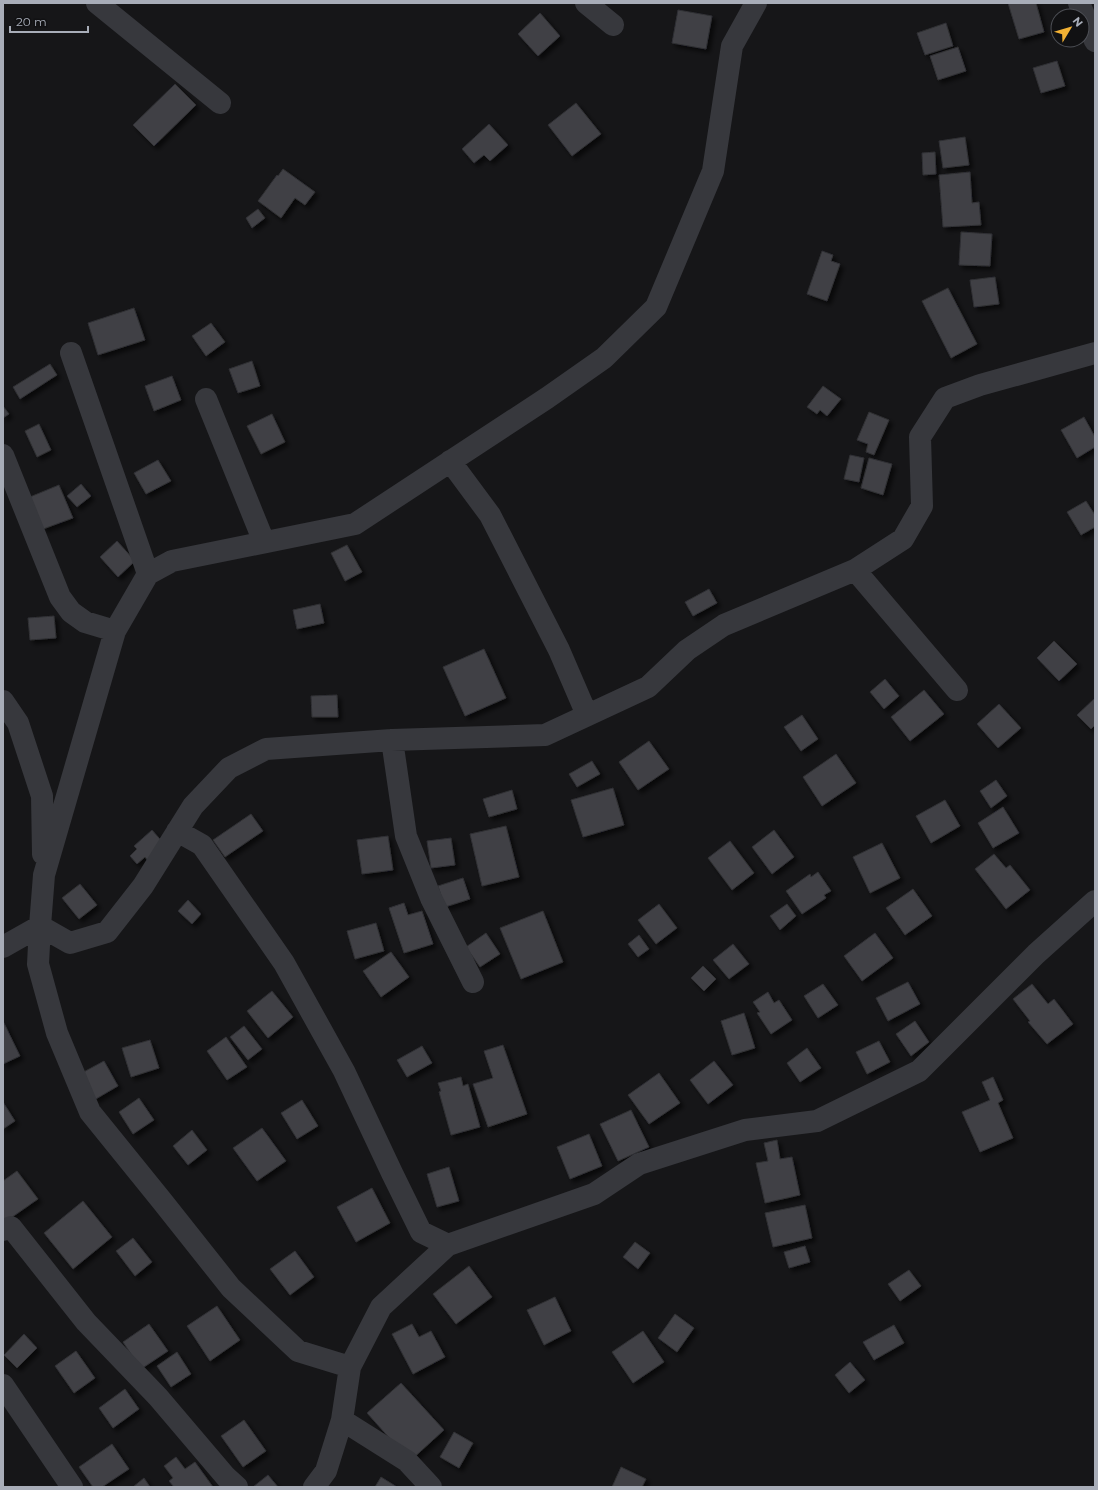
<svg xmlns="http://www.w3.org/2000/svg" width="1098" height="1490" viewBox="0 0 1098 1490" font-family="Montserrat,sans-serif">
<defs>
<filter id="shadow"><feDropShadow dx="3.5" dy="3.5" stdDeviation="2" flood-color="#0009"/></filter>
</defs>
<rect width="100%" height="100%" fill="#161618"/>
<path fill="#404145" stroke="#303034" filter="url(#shadow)" d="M1008,3H1036L1044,32L1019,39Z
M678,10L712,16L706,49L672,43Z
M540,13L560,36L538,56L518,34Z
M946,23L953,46L925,55L917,33Z
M958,47L966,71L938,80L930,56Z
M1057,61L1065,86L1041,93L1033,68Z
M175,84L196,105L154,146L133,125Z
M576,103L601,134L572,156L548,125Z
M489,124L508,145L490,161L484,155L474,163L462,149Z
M965,137L969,165L943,168L939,141Z
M935,152L936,174L923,175L922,153Z
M283,169L315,192L305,205L295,198L281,218L258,201L277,175L278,176Z
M970,172L972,203L979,202L981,225L943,227L939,175Z
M258,209L265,218L252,228L246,218Z
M961,232L992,234L990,266L959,265Z
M822,251L833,255L831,261L840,264L827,301L807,294Z
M995,277L999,304L974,307L970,280Z
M948,288L977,344L951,358L922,301Z
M134,308L145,340L98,355L88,323Z
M211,323L225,342L206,356L192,336Z
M252,361L260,386L238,393L229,369Z
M50,364L57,375L20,399L13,387Z
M172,376L181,400L154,411L145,386Z
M823,386L841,399L827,416L820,410L817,414L807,407Z
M3,406L9,414L3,418Z
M869,412L889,420L874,455L866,452L868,444L857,440Z
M272,414L285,442L261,454L247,426Z
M1084,417L1095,437V447L1077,458L1061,430Z
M39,424L51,450L37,457L25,431Z
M850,455L864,458L859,482L844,479Z
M869,458L892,464L883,495L861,488Z
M158,460L171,481L146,494L134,473Z
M81,484L91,496L77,507L67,496Z
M59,485L73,518L43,529L30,497Z
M1086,501L1095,515V527L1081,535L1067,512Z
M117,541L135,561L118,577L100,557Z
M347,545L362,572L345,581L331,553Z
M709,589L717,603L693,616L685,602Z
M320,604L324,623L297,629L293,610Z
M54,616L56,638L30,640L28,618Z
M1054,641L1077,664L1059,681L1037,658Z
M484,649L506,698L465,716L443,667Z
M885,679L899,696L884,709L870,692Z
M924,690L944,714L910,741L891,717Z
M337,695L338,717H312L311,696Z
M1095,698V725L1091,729L1077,715Z
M999,704L1021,728L998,748L977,724Z
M802,715L818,739L801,751L784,727Z
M649,741L669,769L638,790L619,762Z
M836,754L856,783L822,806L803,777Z
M592,761L600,774L577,787L569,774Z
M996,780L1007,796L991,808L980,791Z
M613,788L624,825L583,837L571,800Z
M512,790L517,809L489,817L483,799Z
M945,800L960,826L931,843L916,816Z
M1003,807L1019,833L993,848L978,823Z
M251,814L263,831L225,857L213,840Z
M506,826L519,877L482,886L470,834Z
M152,830L165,845L148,861L145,857L137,864L130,856L137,849L134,846Z
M774,830L794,857L772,874L752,847Z
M388,836L393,870L362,874L357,840Z
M451,838L455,865L431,868L427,841Z
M730,841L754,873L732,890L708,858Z
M882,843L900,878L870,893L853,857Z
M994,854L1006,868L1010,865L1030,890L1006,909L975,869Z
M818,872L831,891L824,895L826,898L802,914L786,891L810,874L811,877Z
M463,878L470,899L445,907L438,886Z
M80,884L97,905L79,919L62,898Z
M913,889L932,916L905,935L886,908Z
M188,900L201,914L192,924L178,911Z
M404,903L408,915L422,911L433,944L404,953L389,908Z
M659,904L677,928L656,944L638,920Z
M787,904L796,916L780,930L770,916Z
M543,911L563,962L521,979L500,928Z
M376,923L384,951L355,959L347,931Z
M486,933L500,954L480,967L466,947Z
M875,933L893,958L862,981L844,956Z
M639,935L649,949L638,957L628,944Z
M733,944L749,964L729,979L713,960Z
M391,952L409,977L381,997L363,971Z
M703,966L716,979L704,991L691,978Z
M908,982L920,1004L888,1021L876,998Z
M823,984L838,1005L818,1018L804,996Z
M1032,984L1048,1004L1054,999L1073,1024L1047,1044L1028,1022L1030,1021L1013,999Z
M272,991L293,1017L268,1038L247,1011Z
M768,992L774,1003L779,1000L792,1020L771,1034L757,1013L760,1012L753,1002Z
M744,1013L755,1048L732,1055L721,1021Z
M3,1021L20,1056L3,1064Z
M915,1021L929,1042L911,1056L896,1034Z
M244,1026L262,1049L248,1060L230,1037Z
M226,1037L247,1067L227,1080L207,1051Z
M150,1040L159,1068L131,1077L122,1048Z
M879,1041L890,1062L867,1074L856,1052Z
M503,1045L527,1114L488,1127L473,1084L493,1078L484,1051Z
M422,1046L432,1063L407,1077L397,1060Z
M807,1048L821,1068L800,1082L787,1063Z
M104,1061L118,1086L94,1100L80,1074Z
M714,1061L733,1085L708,1104L690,1080Z
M659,1073L680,1103L649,1124L628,1095Z
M461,1077L463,1086L468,1084L480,1127L451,1135L439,1092L441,1091L438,1083Z
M993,1077L1003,1100L998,1103L1013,1138L980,1152L962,1112L990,1100L982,1082Z
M139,1098L154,1120L133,1134L119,1112Z
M302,1100L318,1126L297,1139L281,1113Z
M3,1102L15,1121L3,1129Z
M631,1110L649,1147L618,1161L600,1124Z
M262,1128L286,1161L257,1181L233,1148Z
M192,1130L207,1150L188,1165L173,1146Z
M589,1134L602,1166L570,1179L557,1147Z
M777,1140L780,1159L792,1157L800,1195L765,1203L756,1163L768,1161L764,1143Z
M449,1167L459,1201L437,1207L427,1174Z
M17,1171L38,1199L5,1222L3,1219V1181Z
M372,1188L390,1223L356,1242L337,1207Z
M83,1201L112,1237L73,1269L44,1233Z
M805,1205L812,1238L773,1247L765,1213Z
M133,1238L152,1262L135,1276L116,1251Z
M635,1242L650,1253L638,1269L623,1257Z
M805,1246L810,1262L789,1268L784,1252Z
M295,1251L314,1277L290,1295L270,1269Z
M469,1266L492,1297L456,1324L433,1294Z
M909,1270L921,1286L900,1301L888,1284Z
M555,1297L571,1331L544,1345L527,1310Z
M217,1306L240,1340L210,1361L187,1326Z
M675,1314L694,1328L677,1352L658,1338Z
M149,1324L168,1351L141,1369L123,1342Z
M412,1324L419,1337L431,1331L445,1357L413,1374L392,1334Z
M894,1325L904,1343L874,1360L863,1342Z
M643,1331L664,1362L633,1383L612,1352Z
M24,1334L37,1348L17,1368L4,1355Z
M76,1351L95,1378L74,1393L55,1366Z
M177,1352L191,1374L171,1387L157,1366Z
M850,1362L865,1380L849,1393L835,1375Z
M401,1383L444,1430L410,1461L367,1413Z
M125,1389L139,1409L113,1428L99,1408Z
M244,1420L266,1451L243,1467L221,1436Z
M454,1432L473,1443L459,1468L440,1457Z
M112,1444L129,1469L102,1487H93L79,1467Z
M176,1457L185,1469L195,1462L213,1487H174L169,1481L173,1478L164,1466Z
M621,1467L646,1479L642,1487H612Z
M268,1475L278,1487H253Z
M381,1477L397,1487H375Z
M144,1478L150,1487H133Z"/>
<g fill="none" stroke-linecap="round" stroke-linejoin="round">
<path stroke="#37383d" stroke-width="22" d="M97,3L220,103
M586,3L613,25
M756,3L732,46L713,171L656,307L604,358L547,398L355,524L172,561L148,574L115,631L44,875L40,926L70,943L107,932L143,886L193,806L229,768L266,749L392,740L545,735L648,687L687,650L724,625L855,570L903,539L922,506L920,437L945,398L980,385L1095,353
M1079,3L1095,41
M71,353L148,574
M206,399L264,542
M3,455L60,597L71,612L85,622L115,631
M450,461L490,515L559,650L587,715
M855,570L957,690
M3,701L18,723L42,796L43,854
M392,740L406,836L431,898L473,982
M177,831L202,845L284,963L344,1071L392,1173L421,1232L448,1245
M3,947L40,926L38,964L57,1033L90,1112L162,1201L231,1288L298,1351L350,1367
M3,1230L11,1227L86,1322L158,1397L226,1477L237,1487
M3,1385L72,1487
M342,1420L407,1461L431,1487
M314,1487L326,1471L342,1420L350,1367L381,1307L448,1245L594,1194L639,1164L745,1130L817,1121L919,1071L1036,954L1095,901"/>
</g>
<rect width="1098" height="1490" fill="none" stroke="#a8adb8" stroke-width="8"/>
<g transform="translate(1070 28) rotate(52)"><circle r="19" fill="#111113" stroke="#4d4f55"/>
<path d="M0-3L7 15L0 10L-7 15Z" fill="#f2b134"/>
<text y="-6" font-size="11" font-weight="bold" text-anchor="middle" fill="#a8adb8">N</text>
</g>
<path d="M10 26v6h78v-6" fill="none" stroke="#a8adb8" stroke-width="2"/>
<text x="16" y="26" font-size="12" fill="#a8adb8" stroke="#111113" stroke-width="3" paint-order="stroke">20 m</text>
</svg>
